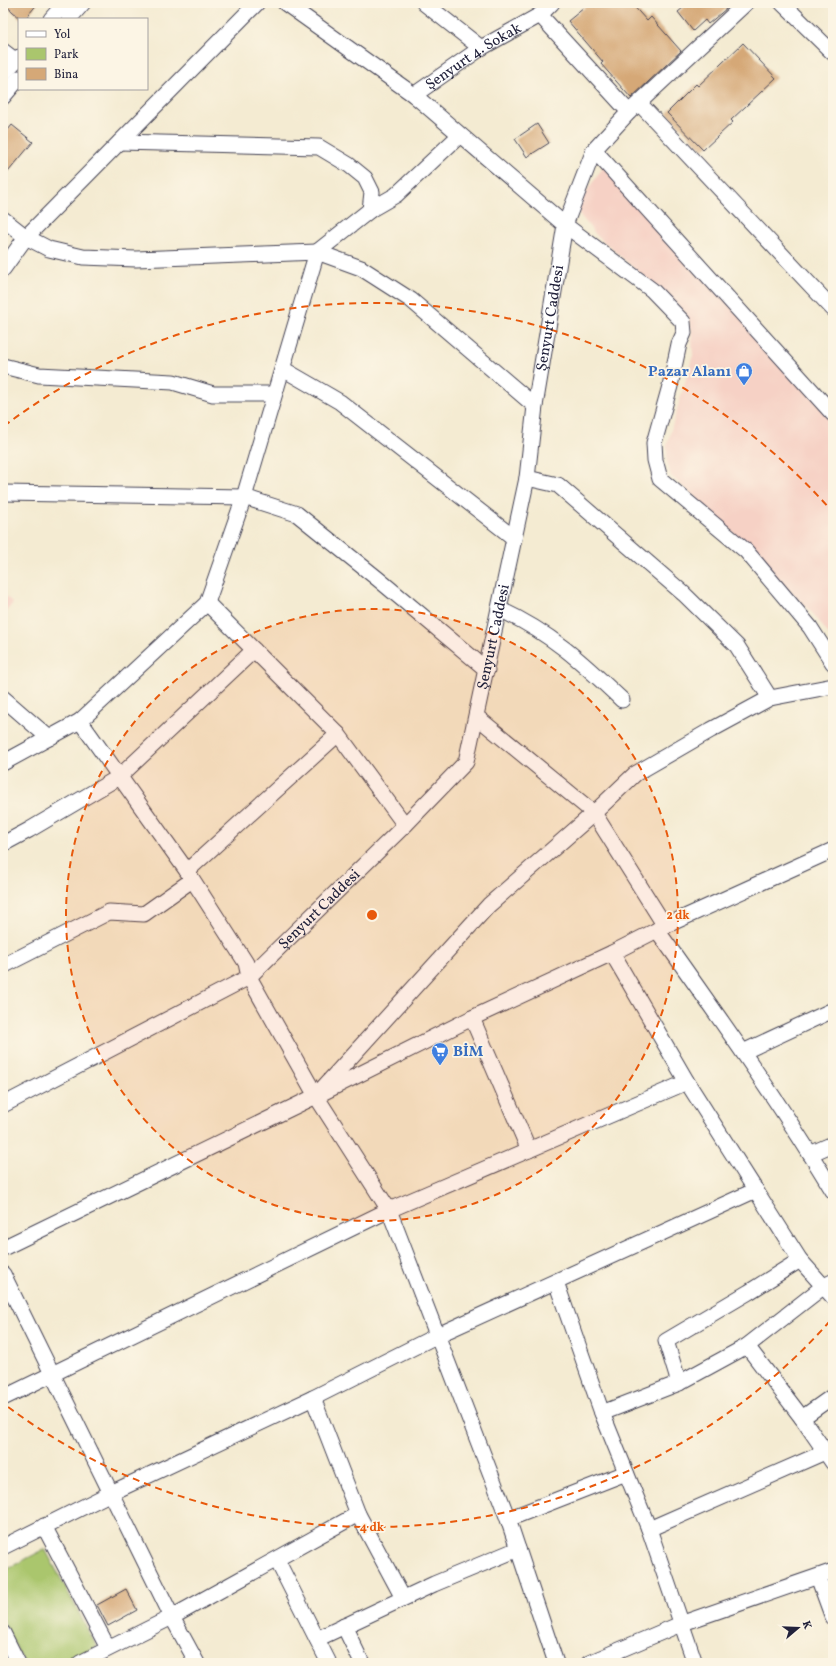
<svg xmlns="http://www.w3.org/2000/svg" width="836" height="1666" viewBox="0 0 836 1666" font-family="Vollkorn,serif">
<rect width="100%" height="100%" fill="#fcf5e5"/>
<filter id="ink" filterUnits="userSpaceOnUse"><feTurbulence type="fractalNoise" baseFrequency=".025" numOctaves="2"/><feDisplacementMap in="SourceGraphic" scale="8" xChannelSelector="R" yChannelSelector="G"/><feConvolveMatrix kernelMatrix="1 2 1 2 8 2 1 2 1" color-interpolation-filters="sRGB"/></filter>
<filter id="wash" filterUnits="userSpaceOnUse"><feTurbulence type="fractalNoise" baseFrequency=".012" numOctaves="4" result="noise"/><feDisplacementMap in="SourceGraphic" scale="16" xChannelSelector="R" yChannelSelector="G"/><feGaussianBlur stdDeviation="0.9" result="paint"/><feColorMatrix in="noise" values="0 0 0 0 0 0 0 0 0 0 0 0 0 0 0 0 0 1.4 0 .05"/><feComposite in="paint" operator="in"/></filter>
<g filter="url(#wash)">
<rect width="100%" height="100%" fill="#f4ebd2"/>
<path fill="#f6d1c5" d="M604,166L833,418V640L814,615L725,525L671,476L667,461V444L693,355L691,327L686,313L597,236L580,215L578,204Z
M3,594L13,603L3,615Z"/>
<path fill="#aac66d" stroke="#667454" d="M45,1549L97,1647L68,1663H24L3,1621V1571Z"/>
<g id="blocks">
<path fill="#d5a877" d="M3,3H38L25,19H21Z
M590,3H631L647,21L651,17L681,51L631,98L601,64L603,62L568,21Z
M689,3H733L708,24L705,20L693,31L678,12Z
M743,43L776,78L731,120L733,122L703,150L667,113L696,84L698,86Z
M537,124L549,143L527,157L515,139Z
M12,125L33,142L3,178V136Z
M126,1589L137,1610L108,1626L97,1605Z"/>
</g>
</g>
<g filter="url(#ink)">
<use href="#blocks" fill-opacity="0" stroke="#424052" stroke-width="1"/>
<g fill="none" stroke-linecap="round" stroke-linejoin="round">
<g stroke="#424052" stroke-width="17">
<g id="minor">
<path d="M285,3L414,95L565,225L652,290L683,322L684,333L679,344L670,386L654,443L655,460L660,479L746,551L810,627L833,663"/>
<path d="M424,3L481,48"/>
<path d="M782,3L833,53"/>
<path d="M540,15L629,112"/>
<path d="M51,19L65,3"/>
<path d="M69,19L83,3"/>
<path d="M3,51L16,61"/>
<path d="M3,74L19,57"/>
<path id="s1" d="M414,95L481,48L540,15L552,3"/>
<path d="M3,97L19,78"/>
<path d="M639,103L833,309"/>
<path d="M120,142L319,147L349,165L365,178L372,192L370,210"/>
<path d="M594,150L833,414"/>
<path d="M3,219L26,237L49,249L83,257L136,259L317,252L361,268L411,300L535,406"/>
<path d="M3,269L26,237L257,3"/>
<path d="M3,366L39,375L173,382L213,394H274"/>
<path d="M283,369L340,402L514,538"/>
<path d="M527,478L558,485L684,594L737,646L770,698"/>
<path d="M3,493L244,497L297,514L378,579L487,670"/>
<path d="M207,603L338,734L405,825"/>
<path d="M499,609C551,633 581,661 622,700"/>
<path d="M3,698L49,738"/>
<path d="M477,717L594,813L665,926"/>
<path d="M80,721L187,871L246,963L249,977L316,1096L389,1210L508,1519L556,1663"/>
<path d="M3,763L80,721L207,603L244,497L317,252L370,210L396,195L460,135"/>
<path d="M3,844L29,830L119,777L254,650"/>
<path d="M187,871L338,734"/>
<path d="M657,930C718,1016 779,1101 833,1191"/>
<path d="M612,953L687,1082L800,1260L833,1297"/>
<path d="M3,966L109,912L144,914L192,880"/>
<path d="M472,1018L529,1150"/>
<path d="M743,1052L833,1010"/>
<path d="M321,1090L489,905L594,813L635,774L711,730L770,698L833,686"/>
<path id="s2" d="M3,1105L249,977L405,825L466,762L527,478L535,406L565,225L594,150L629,112L746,3"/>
<path d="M810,1154L833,1144"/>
<path d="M3,1248L316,1096L472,1018L612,953L665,926L833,850"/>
<path d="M3,1274L172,1617L197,1663"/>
<path d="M556,1282L602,1413L649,1529L695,1663"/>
<path d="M747,1346L802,1418L833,1463"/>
<path d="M679,1383L666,1341L749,1292L800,1260"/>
<path d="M3,1398L389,1210L687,1082"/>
<path d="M313,1398L358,1514L403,1598"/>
<path d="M602,1413L679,1383L747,1346L824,1286L832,1282"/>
<path d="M802,1418L833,1396"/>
<path d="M508,1519L626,1473"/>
<path d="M44,1526L108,1648"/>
<path d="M649,1529L825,1452"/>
<path d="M3,1547L111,1493L313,1398L438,1335L756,1190"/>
<path d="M277,1560L329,1663"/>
<path d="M818,1577L833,1618"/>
<path d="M344,1626L362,1663"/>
<path d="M3,1633L18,1663"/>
<path d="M317,1639L434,1584L518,1549"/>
<path d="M80,1663L172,1617L358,1514"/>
<path d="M589,1663L683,1623L833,1571"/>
</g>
</g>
<use href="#minor" stroke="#fff" stroke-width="15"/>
</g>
</g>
<circle cx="372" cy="915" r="306" fill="#e8590c" fill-opacity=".12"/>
<g fill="none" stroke="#e8590c" stroke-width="2" stroke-dasharray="7 5">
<circle cx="372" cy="915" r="306"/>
<path d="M830 1321A612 612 0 0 1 4 1404M4 426A612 612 0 0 1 830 509"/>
</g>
<defs>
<g id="shop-pin" transform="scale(0.9)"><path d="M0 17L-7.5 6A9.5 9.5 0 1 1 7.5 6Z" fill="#3f7fe0" stroke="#fcf5e5"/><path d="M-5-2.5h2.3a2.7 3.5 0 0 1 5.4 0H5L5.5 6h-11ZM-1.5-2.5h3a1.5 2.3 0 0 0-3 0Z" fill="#fff"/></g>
<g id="supermarket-pin" transform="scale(0.9)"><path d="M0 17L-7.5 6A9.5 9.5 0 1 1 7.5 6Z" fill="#3f7fe0" stroke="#fcf5e5"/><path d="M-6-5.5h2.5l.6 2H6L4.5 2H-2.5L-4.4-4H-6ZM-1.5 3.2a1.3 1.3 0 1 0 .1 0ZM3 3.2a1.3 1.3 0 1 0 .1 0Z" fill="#fff"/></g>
</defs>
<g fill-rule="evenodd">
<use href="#shop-pin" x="744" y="371"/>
<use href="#supermarket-pin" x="440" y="1051"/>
</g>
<g text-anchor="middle" stroke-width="3.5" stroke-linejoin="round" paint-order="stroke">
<g font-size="15" fill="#22223b" stroke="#fcf5e5">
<text dy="5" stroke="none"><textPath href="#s1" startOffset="71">Şenyurt 4. Sokak</textPath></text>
<text dy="5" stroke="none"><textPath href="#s2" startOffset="1035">Şenyurt Caddesi</textPath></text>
<text dy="5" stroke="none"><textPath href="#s2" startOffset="711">Şenyurt Caddesi</textPath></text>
<text dy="5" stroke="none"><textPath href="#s2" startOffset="375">Şenyurt Caddesi</textPath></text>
</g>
<g font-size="15" font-weight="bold" fill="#366cbe" stroke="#fcf5e5" text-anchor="end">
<text x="731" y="376">Pazar Alanı</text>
<text x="453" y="1056" text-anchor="start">BİM</text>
</g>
</g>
<circle cx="372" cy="915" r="6" fill="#e8590c" stroke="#fcf5e5" stroke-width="2"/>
<g font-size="12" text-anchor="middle" font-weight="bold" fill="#e8590c" stroke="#fcf5e5" stroke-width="3.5" stroke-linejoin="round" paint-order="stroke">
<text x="678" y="919">2 dk</text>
<text x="372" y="1531">4 dk</text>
</g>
<rect width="836" height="1666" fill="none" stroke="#fcf5e5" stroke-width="16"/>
<rect x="18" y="18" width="130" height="72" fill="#fcf5e5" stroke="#a5a1a1"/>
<rect x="26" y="31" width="20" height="6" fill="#ffffff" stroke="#a5a1a1"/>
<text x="54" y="38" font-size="12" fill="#22223b">Yol</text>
<rect x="26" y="48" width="20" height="12" fill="#aac66d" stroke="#a5a1a1"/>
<text x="54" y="58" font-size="12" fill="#22223b">Park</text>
<rect x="26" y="68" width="20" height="12" fill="#d5a877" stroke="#a5a1a1"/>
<text x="54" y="78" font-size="12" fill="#22223b">Bina</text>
<g transform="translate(798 1628) rotate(71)" stroke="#fcf5e5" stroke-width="3" paint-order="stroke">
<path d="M0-3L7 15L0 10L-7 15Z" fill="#22223b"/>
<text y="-6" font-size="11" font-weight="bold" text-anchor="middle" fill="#22223b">K</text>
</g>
</svg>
